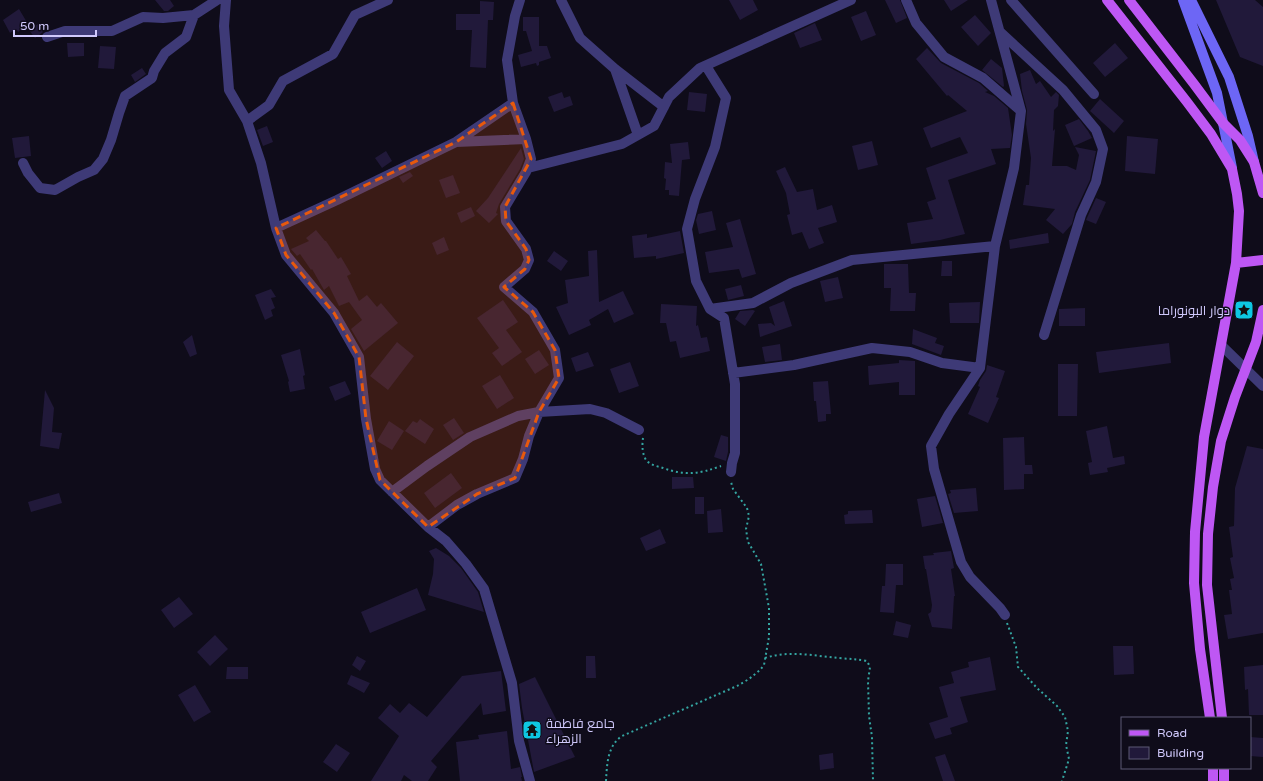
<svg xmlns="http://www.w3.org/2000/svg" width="1263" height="781" viewBox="0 0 1263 781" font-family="'Varela Round',Cairo,sans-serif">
<rect width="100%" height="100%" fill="#0f0c1a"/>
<path fill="#21193a" d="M155,0H170L174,6L168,11H164Z
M729,0H753L758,10L740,20Z
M885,0H900L907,18L896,23Z
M944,0H968L951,11Z
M1216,0H1255L1263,7V66L1240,57Z
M480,1L494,2L493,20H488L486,68L470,67L472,30H456V14H480Z
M19,9L28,24L18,32L16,29L10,33L3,20Z
M866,11L876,35L861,41L851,17Z
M975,15L991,33L978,46L961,27Z
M523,17H539V46H547L551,58L539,62V65L537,66L536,63L521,67L518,55L532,51L526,31H523Z
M815,23L822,40L800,48L794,33Z
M38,24L43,32L35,38L29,30Z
M67,43H84V56L68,57Z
M1115,43L1128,58L1105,77L1093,63Z
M100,46L116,47L114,69L98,68Z
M927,48L941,63L979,83L988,91L985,92L994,96L1008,108L1012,135L1010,148L991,149L996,164L948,180L965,234L940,240L911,244L907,223L933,219L927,202L936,199L926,168L968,153L960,137L931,148L923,128L967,111L948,95L947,96L916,59Z
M991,59L1002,68L1004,86L1003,87L982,70Z
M142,68L146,74L135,82L131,75Z
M1030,70L1036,84L1040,81L1051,97L1056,92L1059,95L1058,106L1054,110L1053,131L1055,129L1052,166H1067L1076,170L1079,155L1075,147L1096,151L1090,180L1075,212L1072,224L1063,234L1046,220L1055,209L1023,205L1026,185H1029L1031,158L1026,124L1027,110L1022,91L1020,74Z
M562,92L564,98L570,96L573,105L554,112L548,97Z
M689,92L707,94L705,112L687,110Z
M1100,99L1124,121L1114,133L1090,111Z
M1079,119L1088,131L1092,138L1074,146L1065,125Z
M267,126L273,142L263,146L257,130Z
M29,136L31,156L15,158L12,138Z
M1127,136L1158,139L1155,174L1125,171Z
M872,141L878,165L858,170L852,146Z
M688,142L690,159L682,160L679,196L669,195V190H665L666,179L664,178L665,162L672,163L670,144Z
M521,148L524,159L520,169L499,204L496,213L498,214L489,223L476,211L488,198Z
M386,151L392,161L382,168L375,158Z
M785,167L797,192L813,189L817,210L832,205L837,222L818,228L824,243L809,249L802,232L792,235L787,215L790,214L786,193L776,171Z
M410,172L413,176L403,183L399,177Z
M453,175L460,193L446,198L439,180Z
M1096,198L1106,202L1096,224L1086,220Z
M471,207L475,216L461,223L457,213Z
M712,211L716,230L699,234L696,220L698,214Z
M740,219L756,274L742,278L739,269L709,273L705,252L733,247L726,223Z
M316,230L325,241H326L338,259L341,257L351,274L347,276L359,301L367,295L377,307L381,303L398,323L364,351L351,329L362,320L349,302L339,306L329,286L324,290L312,269L311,270L300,254L297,256L291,249L309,241L306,238Z
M680,231L684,253L656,259V256L634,258L632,236L647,234V238Z
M1048,233L1049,243L1010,249L1009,240Z
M444,237L449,250L437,255L432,243Z
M597,250L599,302L623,291L634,314L614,323L608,309L589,320L591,325L569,335L556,307L568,303L565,280L589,276L588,251Z
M554,251L568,261L561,271L547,261Z
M942,261H952V276H941Z
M884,264H908L909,293H916L915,311H890L891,288H884Z
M838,277L843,298L825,302L820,281Z
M741,285L744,296L728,300L725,289Z
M271,289L276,297L271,298L275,308L271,310L273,316L265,320L255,295Z
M503,300L518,322L506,330L522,352L502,366L492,353L499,348L477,318Z
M784,301L792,326L760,337L758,324L771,323L775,326L769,307Z
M980,302L979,323H950L949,303Z
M661,304L697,306L696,326L698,325L701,338L707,337L710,351L680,358L676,341L670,342L666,323H660Z
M1085,308V326H1059V309Z
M753,310L755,311L745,326L735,319L740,311Z
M913,329L937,338L935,343L944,346L941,355L912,344Z
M192,335L197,354L190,357L183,342Z
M397,342L414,356L388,390L370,376Z
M1169,343L1171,363L1099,373L1096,352Z
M780,344L782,360L765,362L762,347Z
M300,349L305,375L303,376L305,389L290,392L288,382L289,381L281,355Z
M539,350L549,365L535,374L525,359Z
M588,352L594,366L576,372L571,358Z
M899,360L915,361V395H899V382L869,385L868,366L899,363Z
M630,362L639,386L619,393L610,369Z
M1058,364H1078L1077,416H1058Z
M987,365L1005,371L996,397L999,398L988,423L968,414L980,387L978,386L980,380L986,371Z
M500,375L514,398L497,409L482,386Z
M345,381L351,394L335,401L329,387Z
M828,381L831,414H826V421L818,422L816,401H814L813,382Z
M45,390L54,408L52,432L62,433L59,449L40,446Z
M454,418L464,433L453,440L443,425Z
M420,419L434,429L425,444L405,431L413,421L417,423Z
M389,421L404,431L392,450L377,441Z
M1107,426L1113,458L1124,456L1125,464L1107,468L1108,472L1090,475L1088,463L1092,462L1086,431Z
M721,435L728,437V452L726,461L714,457Z
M1024,437L1025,465H1032L1033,474H1024V489L1004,490L1003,438Z
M1247,446L1263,449V633L1228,639L1224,615L1232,614L1229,590H1232L1230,579L1234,578L1230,558L1233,557L1229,527L1234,526L1235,488Z
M451,473L462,488L435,508L424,493Z
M672,477H693L694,488L672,489Z
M976,488L978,511L954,513L948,494L951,493L950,490Z
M59,493L62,503L31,512L28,502Z
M935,496L943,523L922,527L917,499Z
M695,497H704V514H695Z
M721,509L723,532L708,533L707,511Z
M872,510L873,523L845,524L844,515L848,514V511Z
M660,529L666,543L646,551L640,538Z
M436,548L449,556L461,568L478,592L484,612L428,595L433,574L434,559L429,551Z
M951,551L954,568L951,569L955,596H954L952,629L932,627L928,614L931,612L932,605L926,569H925L923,556L934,555L933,553Z
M886,564H903V585H896L894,613L880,612L882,586H885Z
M417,588L426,610L370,633L361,612Z
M179,597L193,614L174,628L161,610Z
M896,621L911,625L908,638L893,635Z
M215,635L228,649L210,666L197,652Z
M1113,646H1133L1134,674L1114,675Z
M357,656L366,661L360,671L352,665Z
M586,656H595L596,678H586Z
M990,657L996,690L960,697L968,722L950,728L952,734L935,739L929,723L948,717L939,687L954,683L951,672L969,667L968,662Z
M1263,665V715H1249L1248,689L1245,690L1244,667Z
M227,667H248V679H226Z
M501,671L506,711L483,715L481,703L431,761L437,767L428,781H412L404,775L401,781H371L399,736L378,718L390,704L400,713L409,703L427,717L462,676Z
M351,675L370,683L364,693L347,684Z
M535,677L575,757L534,772L522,708L519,684Z
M195,685L211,712L194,722L178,695Z
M507,731L511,769L520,767L522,777H521L522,781H460L456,742L479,739L478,735Z
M1250,737L1263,738V757L1250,756Z
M336,744L350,753L337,772L323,762Z
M833,753L834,768L820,770L819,755Z
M945,754L955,781H943L935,757Z"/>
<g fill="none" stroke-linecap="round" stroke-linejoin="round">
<path stroke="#34a5a1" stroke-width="2" stroke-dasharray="2 3" stroke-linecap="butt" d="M643,438C642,445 642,453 646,460C650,465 657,466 663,468C686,476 699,474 721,466
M1007,623L1016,647L1018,667L1037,688L1057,706L1065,717L1068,731L1066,745L1069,759L1062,781
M765,658C789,650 815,656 839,658C849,659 857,659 867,661L870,667L868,681L869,716L872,737L873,781
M606,781C607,765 607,746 622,736L737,686L749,679L760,670L764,665L769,637V608L761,564L748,542L747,536L746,529L749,516L747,508L733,489L731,482"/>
<path stroke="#3e3a77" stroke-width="10" d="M226,0L224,26L229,90L247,121L261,163L276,228L286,255L334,313L359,357L366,419L375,469L380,480L428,527L446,541L466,564L484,589L512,683L519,741L530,781
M561,0L580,38L615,69L664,107
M906,0L916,23L944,57L983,78L1021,111L1014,168L995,246L980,368L949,414L931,446L934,469L961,562L970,577L1000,608L1005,615
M991,0L1021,111
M1011,0L1094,94
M1000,32L1063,90L1096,130L1103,149L1096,182L1081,215L1044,335
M47,37L65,31H112L143,17L163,18L194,15L217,0
M706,66L726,98L715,147L695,199L687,229L696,281L710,309L724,318L735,384V453L732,463L731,472
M615,69L638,135
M247,121L269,105L283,81L333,54L355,15L388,0
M456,142L526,139
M23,163L28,173L40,188L55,190L78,177L94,170L103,159L111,140L119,113L125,96L152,78L154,71L165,53L186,37L194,15
M528,168L622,144L654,126L669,97L700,68L851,0
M276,228L337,200L456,142L513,103
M710,309L753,303L791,283L852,260L995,246
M1222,346L1263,386
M733,373L794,365L872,348L910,352L942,363L980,368
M392,492L427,466L470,437L518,416L539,412L590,409L606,413L639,430
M428,527L457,505L477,494L515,478L523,459L529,436L539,412L559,378L555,350L533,312L504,287L525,269L529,260L526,249L506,221L505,207L526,172L531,159L526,139L513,103L507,60L515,16L520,0"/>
<path stroke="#6d66f5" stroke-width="10" d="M1183,0L1217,93L1232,168
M1191,0L1229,77L1248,136L1254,162"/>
<path stroke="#be57f4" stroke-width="10" d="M1107,0L1187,102L1211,134L1232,169L1237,194L1239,211L1236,263L1204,437L1195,532L1194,583L1200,649L1210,718
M1129,0L1194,84L1223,123L1240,140L1254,162L1263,193
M1236,263L1263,260
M1222,718L1207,585L1208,534L1213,487L1221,441L1235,397L1256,342L1263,310
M1213,781V768
M1224,781V768"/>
</g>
<path fill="#e8590c" fill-opacity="0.2" stroke="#e8590c" stroke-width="3" stroke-dasharray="8 5" stroke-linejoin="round" d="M513,103L531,159L505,207L506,221L526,249L529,260L525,269L504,287L533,312L555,350L559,378L539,412L515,478L477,494L428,527L380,480L366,419L359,357L334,313L286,255L276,228L456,142Z"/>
<defs>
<g id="sight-square" transform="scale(1)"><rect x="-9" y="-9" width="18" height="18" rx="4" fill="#0ec7e2" stroke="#0f0c1a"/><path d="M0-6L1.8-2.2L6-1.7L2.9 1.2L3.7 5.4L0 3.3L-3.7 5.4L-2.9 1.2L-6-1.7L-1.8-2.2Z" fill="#111"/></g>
<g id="temple-square" transform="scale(1)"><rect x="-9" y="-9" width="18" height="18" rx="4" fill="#0ec7e2" stroke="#0f0c1a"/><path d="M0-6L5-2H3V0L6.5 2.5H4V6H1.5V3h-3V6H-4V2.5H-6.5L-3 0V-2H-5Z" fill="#111"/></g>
</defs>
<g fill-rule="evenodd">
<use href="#sight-square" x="1244" y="310"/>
<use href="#temple-square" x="532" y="730"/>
</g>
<g text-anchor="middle" stroke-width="3" stroke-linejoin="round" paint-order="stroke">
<g font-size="13" fill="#d0c9fc" stroke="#0f0c1a" text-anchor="end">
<text x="1230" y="315">دوار البونوراما</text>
<text x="546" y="728" text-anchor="start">جامع فاطمة<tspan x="546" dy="15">الزهراء</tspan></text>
</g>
</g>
<rect x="1121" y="717" width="130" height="52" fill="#0f0c1a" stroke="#5c5874"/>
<rect x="1129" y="730" width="20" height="6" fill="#be57f4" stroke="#5c5874"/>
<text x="1157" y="737" font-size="12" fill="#d0c9fc">Road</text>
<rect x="1129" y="747" width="20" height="12" fill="#21193a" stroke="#5c5874"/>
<text x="1157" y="757" font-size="12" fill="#d0c9fc">Building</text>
<path d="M14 30v6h82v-6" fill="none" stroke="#d0c9fc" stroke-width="2"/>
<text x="20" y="30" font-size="12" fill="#d0c9fc" stroke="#0f0c1a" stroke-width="3" paint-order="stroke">50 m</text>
</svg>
